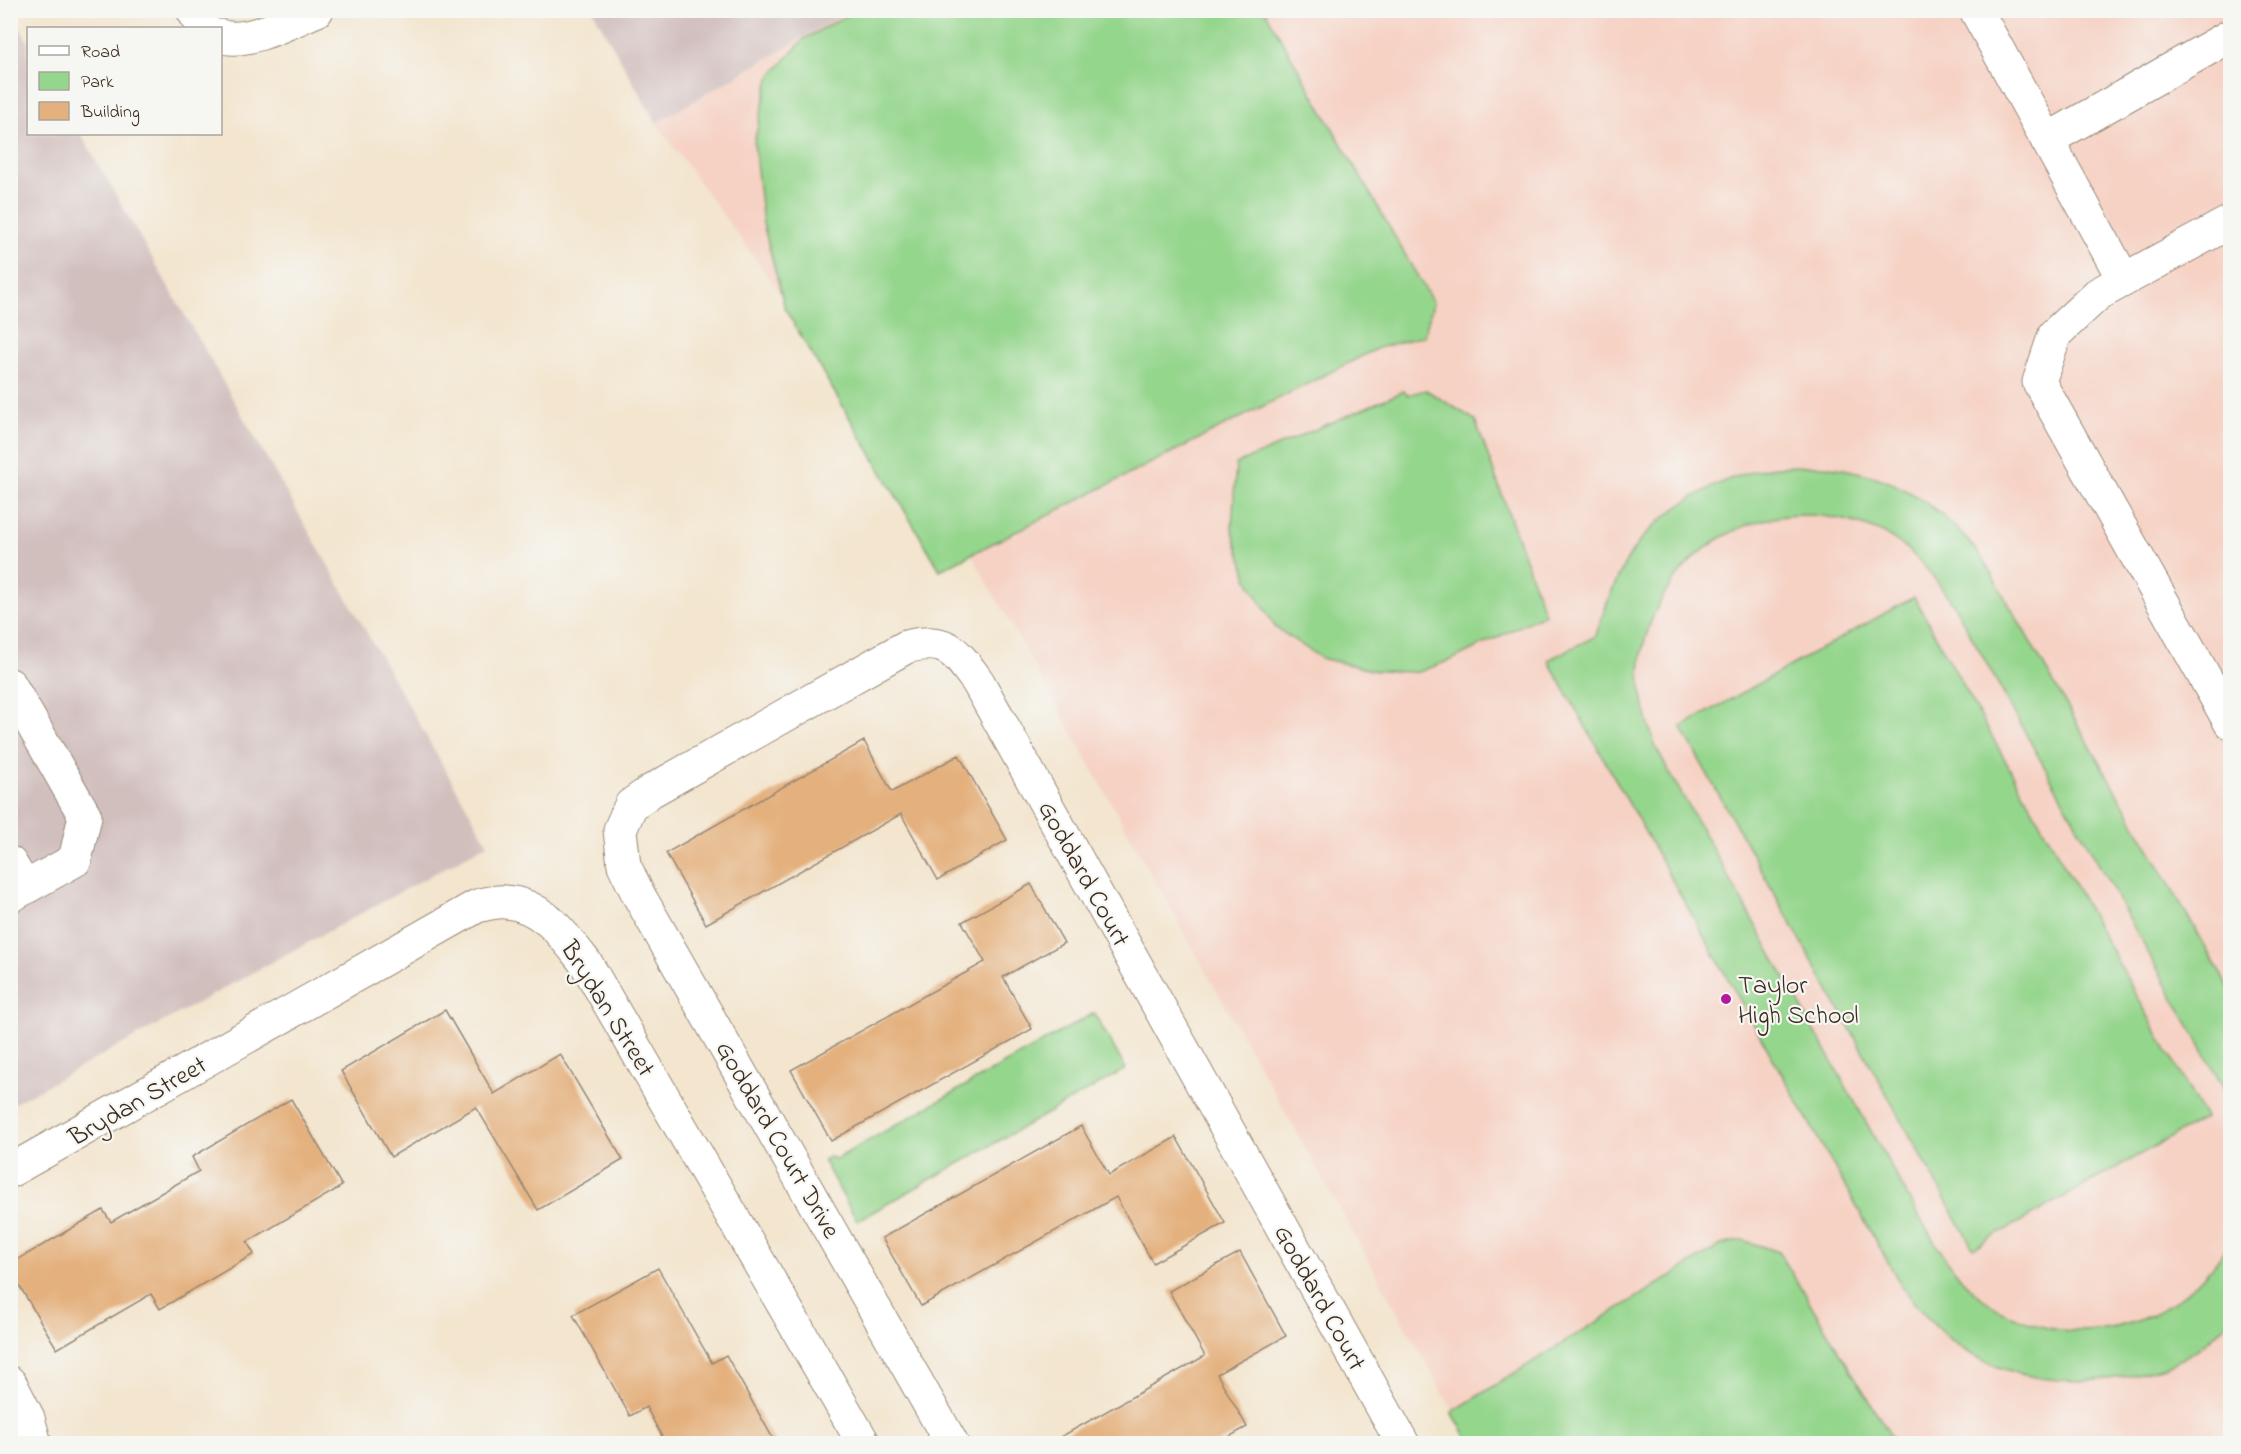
<svg xmlns="http://www.w3.org/2000/svg" width="2241" height="1454" viewBox="0 0 2241 1454" font-family="'Indie Flower',sans-serif">
<rect width="100%" height="100%" fill="#f6f6f2"/>
<filter id="ink" filterUnits="userSpaceOnUse"><feTurbulence type="fractalNoise" baseFrequency=".0167" numOctaves="2"/><feDisplacementMap in="SourceGraphic" scale="12" xChannelSelector="R" yChannelSelector="G"/><feConvolveMatrix kernelMatrix="1 2 1 2 8 2 1 2 1" color-interpolation-filters="sRGB"/></filter>
<filter id="wash" filterUnits="userSpaceOnUse"><feTurbulence type="fractalNoise" baseFrequency=".008" numOctaves="4" result="noise"/><feDisplacementMap in="SourceGraphic" scale="24" xChannelSelector="R" yChannelSelector="G"/><feGaussianBlur stdDeviation="1.35" result="paint"/><feColorMatrix in="noise" values="0 0 0 0 0 0 0 0 0 0 0 0 0 0 0 0 0 1.4 0 .05"/><feComposite in="paint" operator="in"/></filter>
<g filter="url(#wash)">
<rect width="100%" height="100%" fill="#f3e5ce"/>
<path fill="#f6d2c4" d="M849,11H2230V1443H1471L972,555L656,123Z"/>
<path fill="#d1bfbe" d="M10,11L28,42V134H81L488,844L11,1105Z
M593,11H849L656,123Z"/>
<path fill="#95d68d" stroke="#688056" stroke-width="1.5" d="M856,10L1265,11L1433,303L1424,336L1378,348L940,570L785,309L763,223L754,143L769,78L804,39Z
M1426,390L1475,420L1545,614L1453,659L1419,672L1376,671L1321,658L1275,627L1248,580L1232,529L1236,464L1404,391L1407,395Z
M1824,466C1837,468 1852,470 1865,474C1913,486 1951,519 1981,556L2230,990V1099L1955,607C1938,582 1921,558 1895,540C1879,529 1858,523 1840,519C1751,500 1670,552 1645,639C1634,677 1644,714 1657,750L1921,1220C1939,1248 1956,1279 1983,1299C2050,1349 2144,1339 2201,1279C2212,1267 2224,1254 2230,1238V1321C2212,1339 2190,1356 2167,1366C2160,1369 2152,1370 2145,1372C2087,1387 2018,1384 1967,1351C1940,1334 1920,1312 1902,1287L1548,660L1596,636C1605,606 1615,579 1632,552C1659,511 1721,476 1769,468C1787,465 1806,466 1824,466Z
M1914,597L2205,1118L1973,1248L1681,727Z
M1094,1013L1126,1069L857,1221L823,1160L829,1157L836,1159Z
M1742,1240L1779,1252L1895,1443H1470L1452,1412L1721,1245Z"/>
<g id="blocks">
<path fill="#e4b17e" d="M864,741L892,792L959,755L1007,840L938,880L901,814L706,924L666,853Z
M1031,884L1064,943L1003,977L1032,1029L831,1141L791,1070L985,962L962,922Z
M445,1010L494,1094L560,1054L623,1160L538,1210L476,1107L391,1157L341,1071Z
M291,1099L342,1186L247,1242L254,1254L160,1309L151,1294L57,1349L10,1270V1264L103,1210L111,1222L199,1171L192,1157Z
M1081,1126L1109,1175L1176,1137L1225,1223L1153,1263L1116,1197L921,1306L882,1238Z
M1240,1252L1286,1336L1217,1374L1247,1427L1216,1444H1048L1205,1356L1169,1291Z
M658,1268L712,1363L726,1355L776,1444H666L646,1407L630,1416L573,1315Z"/>
</g>
</g>
<g filter="url(#ink)">
<use href="#blocks" fill-opacity="0" stroke="#978876" stroke-width="1.5"/>
<g fill="none" stroke-linecap="round" stroke-linejoin="round">
<g stroke="#978876" stroke-width="35">
<path id="minor" d="M193,10L204,28
M1976,10L2124,280
M220,36C246,46 293,20 317,10
M2047,140L2230,36
M2230,222L2098,294L2055,334L2039,382L2230,722
M10,685L85,816L75,860L10,896
M10,863L25,888
M10,1171L477,906C486,904 496,901 505,902C543,904 566,938 587,965L864,1444
M10,1383L28,1418L35,1444
M952,1444L638,894L624,865L620,830L631,805L651,791L906,647C947,636 956,652 978,682L1403,1444"/>
</g>
<use href="#minor" stroke="#fff" stroke-width="33"/>
</g>
</g>
<circle fill="#b5179e" stroke="#f6f6f2" stroke-width="2" cx="1726" cy="999" r="6"/>
<g text-anchor="middle" stroke-width="4.5" stroke-linejoin="round" paint-order="stroke">
<g font-size="26" fill="#3b2a1e" stroke="#f6f6f2">
<text transform="translate(1085 873) rotate(61)" y="9">Goddard Court</text>
<text transform="translate(609 1008) rotate(58)" y="9">Brydan Street</text>
<text transform="translate(137 1100) rotate(-30)" y="9">Brydan Street</text>
<text transform="translate(779 1139) rotate(60)" y="9">Goddard Court Drive</text>
<text transform="translate(1321 1297) rotate(61)" y="9">Goddard Court</text>
</g>
<g font-size="26" fill="#3b2a1e" stroke="#f6f6f2" text-anchor="start">
<text x="1738" y="993">Taylor<tspan x="1738" dy="30">High School</tspan></text>
</g>
</g>
<rect width="2241" height="1454" fill="none" stroke="#f6f6f2" stroke-width="36"/>
<rect x="27" y="27" width="195" height="108" fill="#f6f6f2" stroke="#aba49d" stroke-width="1.5"/>
<rect x="39" y="46" width="30" height="9" fill="#ffffff" stroke="#aba49d" stroke-width="1.5"/>
<text x="81" y="57" font-size="18" fill="#3b2a1e">Road</text>
<rect x="39" y="72" width="30" height="18" fill="#95d68d" stroke="#aba49d" stroke-width="1.5"/>
<text x="81" y="87" font-size="18" fill="#3b2a1e">Park</text>
<rect x="39" y="102" width="30" height="18" fill="#e4b17e" stroke="#aba49d" stroke-width="1.5"/>
<text x="81" y="117" font-size="18" fill="#3b2a1e">Building</text>
</svg>
